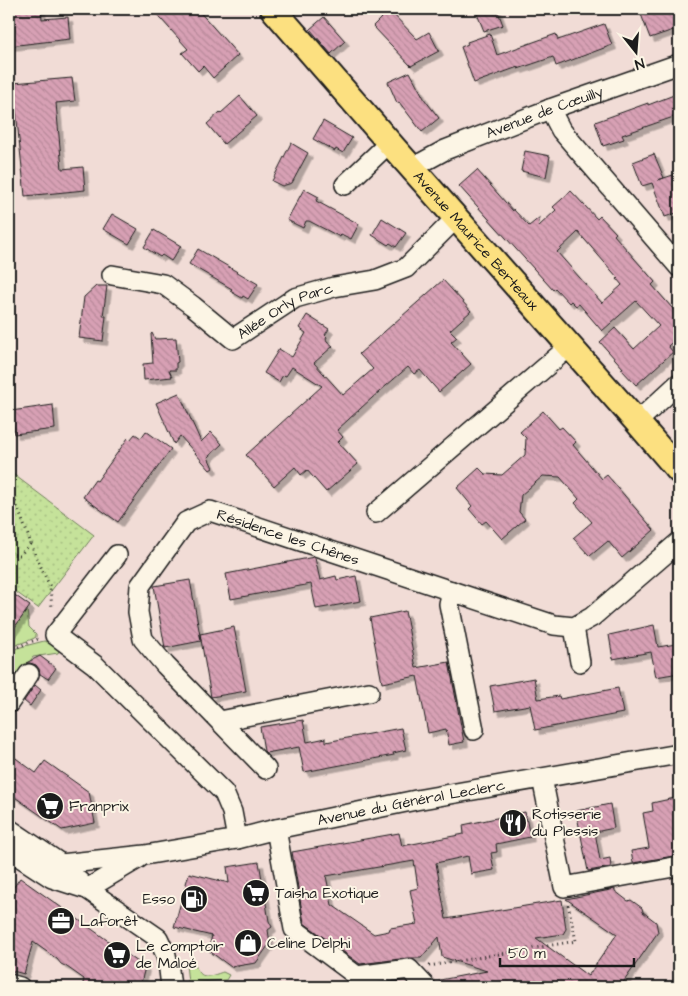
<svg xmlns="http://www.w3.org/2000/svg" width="688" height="996" viewBox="0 0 688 996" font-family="'Architects Daughter',sans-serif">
<defs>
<pattern id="park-dots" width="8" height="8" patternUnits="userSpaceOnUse" patternTransform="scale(1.25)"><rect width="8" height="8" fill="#c5e29a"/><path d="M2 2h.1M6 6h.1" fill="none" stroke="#a9c184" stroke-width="1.8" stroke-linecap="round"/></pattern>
<pattern id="building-back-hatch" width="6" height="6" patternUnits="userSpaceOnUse" patternTransform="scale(1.25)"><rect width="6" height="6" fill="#d7a0b4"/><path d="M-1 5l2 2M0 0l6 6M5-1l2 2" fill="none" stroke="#b8899a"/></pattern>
<filter id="shadow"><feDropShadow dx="4.5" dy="4.5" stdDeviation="0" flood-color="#0004"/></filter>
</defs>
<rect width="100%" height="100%" fill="#f1dcd6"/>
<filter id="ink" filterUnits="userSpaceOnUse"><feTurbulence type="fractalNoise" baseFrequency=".02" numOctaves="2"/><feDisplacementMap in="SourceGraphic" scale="10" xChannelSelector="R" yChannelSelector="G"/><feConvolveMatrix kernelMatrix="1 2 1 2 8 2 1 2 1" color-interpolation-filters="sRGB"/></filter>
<g filter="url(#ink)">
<path fill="#c5e29a" stroke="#707f5b" d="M27,610L29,627L36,634V637C28,642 17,643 9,649V635Z
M44,641L49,642L59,650L58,653L33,657L9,693V653L17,648Z
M188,963L195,965C196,967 197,970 199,972C204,980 216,974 223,972L229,975L226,980L188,983L186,964Z"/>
<path fill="url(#park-dots)" stroke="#707f5b" d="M9,471L94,535L38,608L9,587Z"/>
<path fill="url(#building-back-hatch)" stroke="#1c1c1c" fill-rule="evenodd" filter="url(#shadow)" d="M9,9H41L42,19L68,17L70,39L9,46Z
M152,9H197L238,55L213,78L203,66L198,71L182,53L188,49Z
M475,9H497L503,25L484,31Z
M639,9H679V28L650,38Z
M389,10L417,39L429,32L439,51L411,66L373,26Z
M324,17L345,41L331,54L310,29Z
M604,24L612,45L556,66L553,57L518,69V67L474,83L461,47L468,44L467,42L490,34L497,55L556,34L558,40Z
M410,72L425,100L439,118L422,132L399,102L397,103L388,82Z
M72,78L75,101L56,103L62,169L83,167L85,190L25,196L13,83Z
M679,93V115L622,135L624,139L603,146L595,122L648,103V105Z
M240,96L257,116L224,144L207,124L220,112L221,113Z
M323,121L352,138L343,153L336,149L335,151L313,139Z
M291,143L308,153L292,183L282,186L272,181Z
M525,151L550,156L546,177L521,171Z
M654,154L664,178L658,180L679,173V212L665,217L652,183L642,186L633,162Z
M477,170L513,211V209L529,226L540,217L538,227L556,210L553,207L571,191L597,219L600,216L616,233L614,235L655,282L652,285L679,316V336L668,346L673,352L636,385L621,369L623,368L600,342L615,328L634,349L659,326L636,301L602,331L579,304L576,306L571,301L569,303L555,288L553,290L459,186ZM578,232L618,278L617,279L622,285L602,303L557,252Z
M304,189L319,197L316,201L359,224L351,239L341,234L340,237L309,221H306L303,228L287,220Z
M112,214L138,229L129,244L103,229Z
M382,218L406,233L396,247L390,243L388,245L372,235Z
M154,230L181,246L171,261L162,255L160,257L144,247Z
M198,249L258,284L248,299L243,296L242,298L230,291L232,289L189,264Z
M443,280L471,311L450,330L457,337L451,342L471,364L439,392L420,370L414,374L408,367L372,398L337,430L343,437L338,442L358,464L326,492L307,470L301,475L295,467L274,486L246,455L322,386L292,367L286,376L283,375L279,382L264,373L279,349L292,357L306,333L299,328L307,315L329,329L325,335L327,337L326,339L327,341L333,346L314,363L343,395L373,369L359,354Z
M96,286H107L103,316H106L103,341L79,338L84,297Z
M152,333L155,339L176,338L178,362L176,363V370H169L172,377L144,380L143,364L153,363L151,334Z
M179,393L201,442L211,432L222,444L208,457L213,468L210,470L180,436L174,444L156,403Z
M53,405L55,429L14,434L11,411Z
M543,411L559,429L562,427L576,442L573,445L602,479L607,475L654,530L622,558L608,541L590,556L573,538L592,522L575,503L579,499L560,477L543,476L521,495L519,512L525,519L502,539L486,521L482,524L469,509L472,506L457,488L479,468L485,474L502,475L525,455L526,438L520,432Z
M146,431L171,449L118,522L83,497L95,480L97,481L128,438L130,440L135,434L141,438Z
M314,557L315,558L320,580L336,576L337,580L356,576L361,601L316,609L311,584L231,599L226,574Z
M190,580L201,641L165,648L154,586Z
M9,591L30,606L9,635Z
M405,611L416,668L449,662L464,742L449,745L446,729L428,733L417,676L382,683L370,618Z
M654,625L658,647L676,644L677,648L679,647V673L656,677L651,652L613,659L609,635Z
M234,627L246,691L211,697L200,634Z
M40,656L56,668L48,679L40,674L39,669L36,665L30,663H26Z
M534,678L538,699L559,696L560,699L618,688L623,713L535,730L530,705L495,711L490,686Z
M35,685L41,690L30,706L24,701Z
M303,720L307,742L326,738V742L401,728L406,750L393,753L394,755L304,772L299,747L266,753L264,751L260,727Z
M9,753L36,773L45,761L89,792L95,823L62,830L9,793Z
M679,797V855L633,863L631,851L649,848L643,813L653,811L652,803Z
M610,804L614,828L595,832L600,860L610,858L611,867L588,871L576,811Z
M525,812L530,837L496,844L497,852L491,853L494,870L471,874L468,856L436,863L446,919L562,900L566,929L563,934L536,938L588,976L617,934L566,899L615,889V891L628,901L631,900L642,908L643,912L656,922L658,932L620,987H440V980L487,971L442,957L439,937L421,958H408L360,964L304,923L292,852L399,833L402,846L464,834L463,825ZM414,861L418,888L410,890L417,924L390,928L389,931L374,934L332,905L326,876Z
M259,862L269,921L272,927L268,930L270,943L256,963L231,967L208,950L212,936L174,927L189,873L229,883L227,867Z
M20,878L145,967L140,987H82L84,979L67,967L61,964L57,959L33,942L24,974L9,970V894Z
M392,983L399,987H356H357Z"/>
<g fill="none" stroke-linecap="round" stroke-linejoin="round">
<g stroke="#1c1c1c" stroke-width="22">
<g id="minor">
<path d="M550,109L561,130L679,267"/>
<path id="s1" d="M412,168L445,150L550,109L679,64"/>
<path d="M345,185L389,143"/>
<path id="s2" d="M112,275L163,284L193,306L233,339L295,298L334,287L375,280L406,268L456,218"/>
<path d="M637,422L679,383"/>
<path d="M376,513L570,346"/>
<path d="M117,555L55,635L95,665L224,793L232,812L237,839"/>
<path d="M452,591L449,604L474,730"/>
<path d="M574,627L580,662"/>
<path d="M9,703L29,674"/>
<path d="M220,721L369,692"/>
<path id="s3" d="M266,769L165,665L143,639L138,612L140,586L186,522L210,511L554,625L574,627L592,617L679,542"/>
<path d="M542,778L564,887L679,866"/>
<path d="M9,829L61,864L87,889L158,938L166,955L169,970L171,987"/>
<path d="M276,829L294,929L357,976L409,969L426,987"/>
<path d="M9,850L52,878L83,888"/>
<path id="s4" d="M61,864L145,855L237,839L276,829L416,800L679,754"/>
<path d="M87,889L139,858"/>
<path d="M9,984L20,987"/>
</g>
</g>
<g stroke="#1c1c1c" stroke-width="28">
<g id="major">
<path id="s5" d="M273,9L394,148L637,422L679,471"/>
</g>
</g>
<path stroke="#1c1c1c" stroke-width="3" stroke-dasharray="1 4" stroke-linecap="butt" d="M9,488L12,493L35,554L50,587L52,608
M9,554L20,555L31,543
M9,651L22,645L38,639
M429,966L576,941L568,904"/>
<use href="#minor" stroke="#fcf5e5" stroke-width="19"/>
<use href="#major" stroke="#fce080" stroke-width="24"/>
</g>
</g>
<defs>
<g id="supermarket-disc" transform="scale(1.4375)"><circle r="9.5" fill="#1c1c1c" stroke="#fcf5e5"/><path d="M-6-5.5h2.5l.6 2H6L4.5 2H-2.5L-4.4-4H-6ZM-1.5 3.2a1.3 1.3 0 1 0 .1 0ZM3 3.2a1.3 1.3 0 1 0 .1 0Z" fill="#fff"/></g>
<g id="restaurant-disc" transform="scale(1.4375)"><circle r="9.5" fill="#1c1c1c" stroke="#fcf5e5"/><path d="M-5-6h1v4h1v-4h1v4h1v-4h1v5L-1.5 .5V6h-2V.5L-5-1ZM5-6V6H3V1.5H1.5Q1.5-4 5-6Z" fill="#fff"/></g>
<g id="fuel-disc" transform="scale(1.4375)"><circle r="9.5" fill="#1c1c1c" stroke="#fcf5e5"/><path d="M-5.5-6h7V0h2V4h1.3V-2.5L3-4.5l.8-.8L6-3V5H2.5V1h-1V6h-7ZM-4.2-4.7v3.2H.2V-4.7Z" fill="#fff"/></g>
<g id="office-disc" transform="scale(1.4375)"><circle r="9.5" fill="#1c1c1c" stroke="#fcf5e5"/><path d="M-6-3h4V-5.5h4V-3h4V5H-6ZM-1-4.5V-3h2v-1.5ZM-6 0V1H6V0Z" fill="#fff"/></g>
<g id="shop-disc" transform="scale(1.4375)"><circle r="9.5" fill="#1c1c1c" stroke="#fcf5e5"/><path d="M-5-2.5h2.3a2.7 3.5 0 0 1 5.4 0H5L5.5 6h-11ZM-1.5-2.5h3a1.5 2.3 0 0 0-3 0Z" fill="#fff"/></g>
</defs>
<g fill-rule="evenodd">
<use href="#supermarket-disc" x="50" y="806"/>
<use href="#restaurant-disc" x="513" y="823"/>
<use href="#supermarket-disc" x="256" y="893"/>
<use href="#fuel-disc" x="194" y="899"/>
<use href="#office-disc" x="61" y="921"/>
<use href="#shop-disc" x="248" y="943"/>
<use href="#supermarket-disc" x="117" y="955"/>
</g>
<g text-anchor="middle" stroke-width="4" stroke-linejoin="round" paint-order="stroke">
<g font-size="15" fill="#1c1c1c" stroke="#fcf5e5">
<text dy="5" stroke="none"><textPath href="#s1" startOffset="144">Avenue de Cœuilly</textPath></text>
<text dy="5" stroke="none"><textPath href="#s5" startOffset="308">Avenue Maurice Berteaux</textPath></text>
<text dy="5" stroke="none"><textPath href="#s2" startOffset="201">Allée Orly Parc</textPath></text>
<text dy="5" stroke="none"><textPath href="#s3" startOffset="420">Résidence les Chênes</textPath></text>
<text dy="5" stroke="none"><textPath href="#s4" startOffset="356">Avenue du Général Leclerc</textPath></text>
</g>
<g font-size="15" fill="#1c1c1c" stroke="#fcf5e5" text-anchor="start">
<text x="69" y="811">Franprix</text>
<text x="532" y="819">Rotisserie<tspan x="532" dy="17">du Plessis</tspan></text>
<text x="275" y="898">Taisha Exotique</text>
<text x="175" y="904" text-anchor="end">Esso</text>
<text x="80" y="926">Laforêt</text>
<text x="267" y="948">Celine Delphi</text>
<text x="136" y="951">Le comptoir<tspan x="136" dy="17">de Maloé</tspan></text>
</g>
</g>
<rect width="688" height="996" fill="none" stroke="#fcf5e5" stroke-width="30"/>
<rect x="15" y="15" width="658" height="966" fill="none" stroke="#1c1c1c" stroke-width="2" filter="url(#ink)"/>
<g transform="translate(636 52) rotate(163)" stroke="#fcf5e5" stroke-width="4" paint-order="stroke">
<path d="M0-4L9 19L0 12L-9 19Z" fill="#1c1c1c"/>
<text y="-8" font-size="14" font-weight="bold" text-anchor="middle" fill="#1c1c1c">N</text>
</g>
<path d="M500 958v8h134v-8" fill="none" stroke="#1c1c1c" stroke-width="2.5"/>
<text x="508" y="958" font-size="15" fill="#1c1c1c" stroke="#fcf5e5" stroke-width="4" paint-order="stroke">50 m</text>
</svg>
